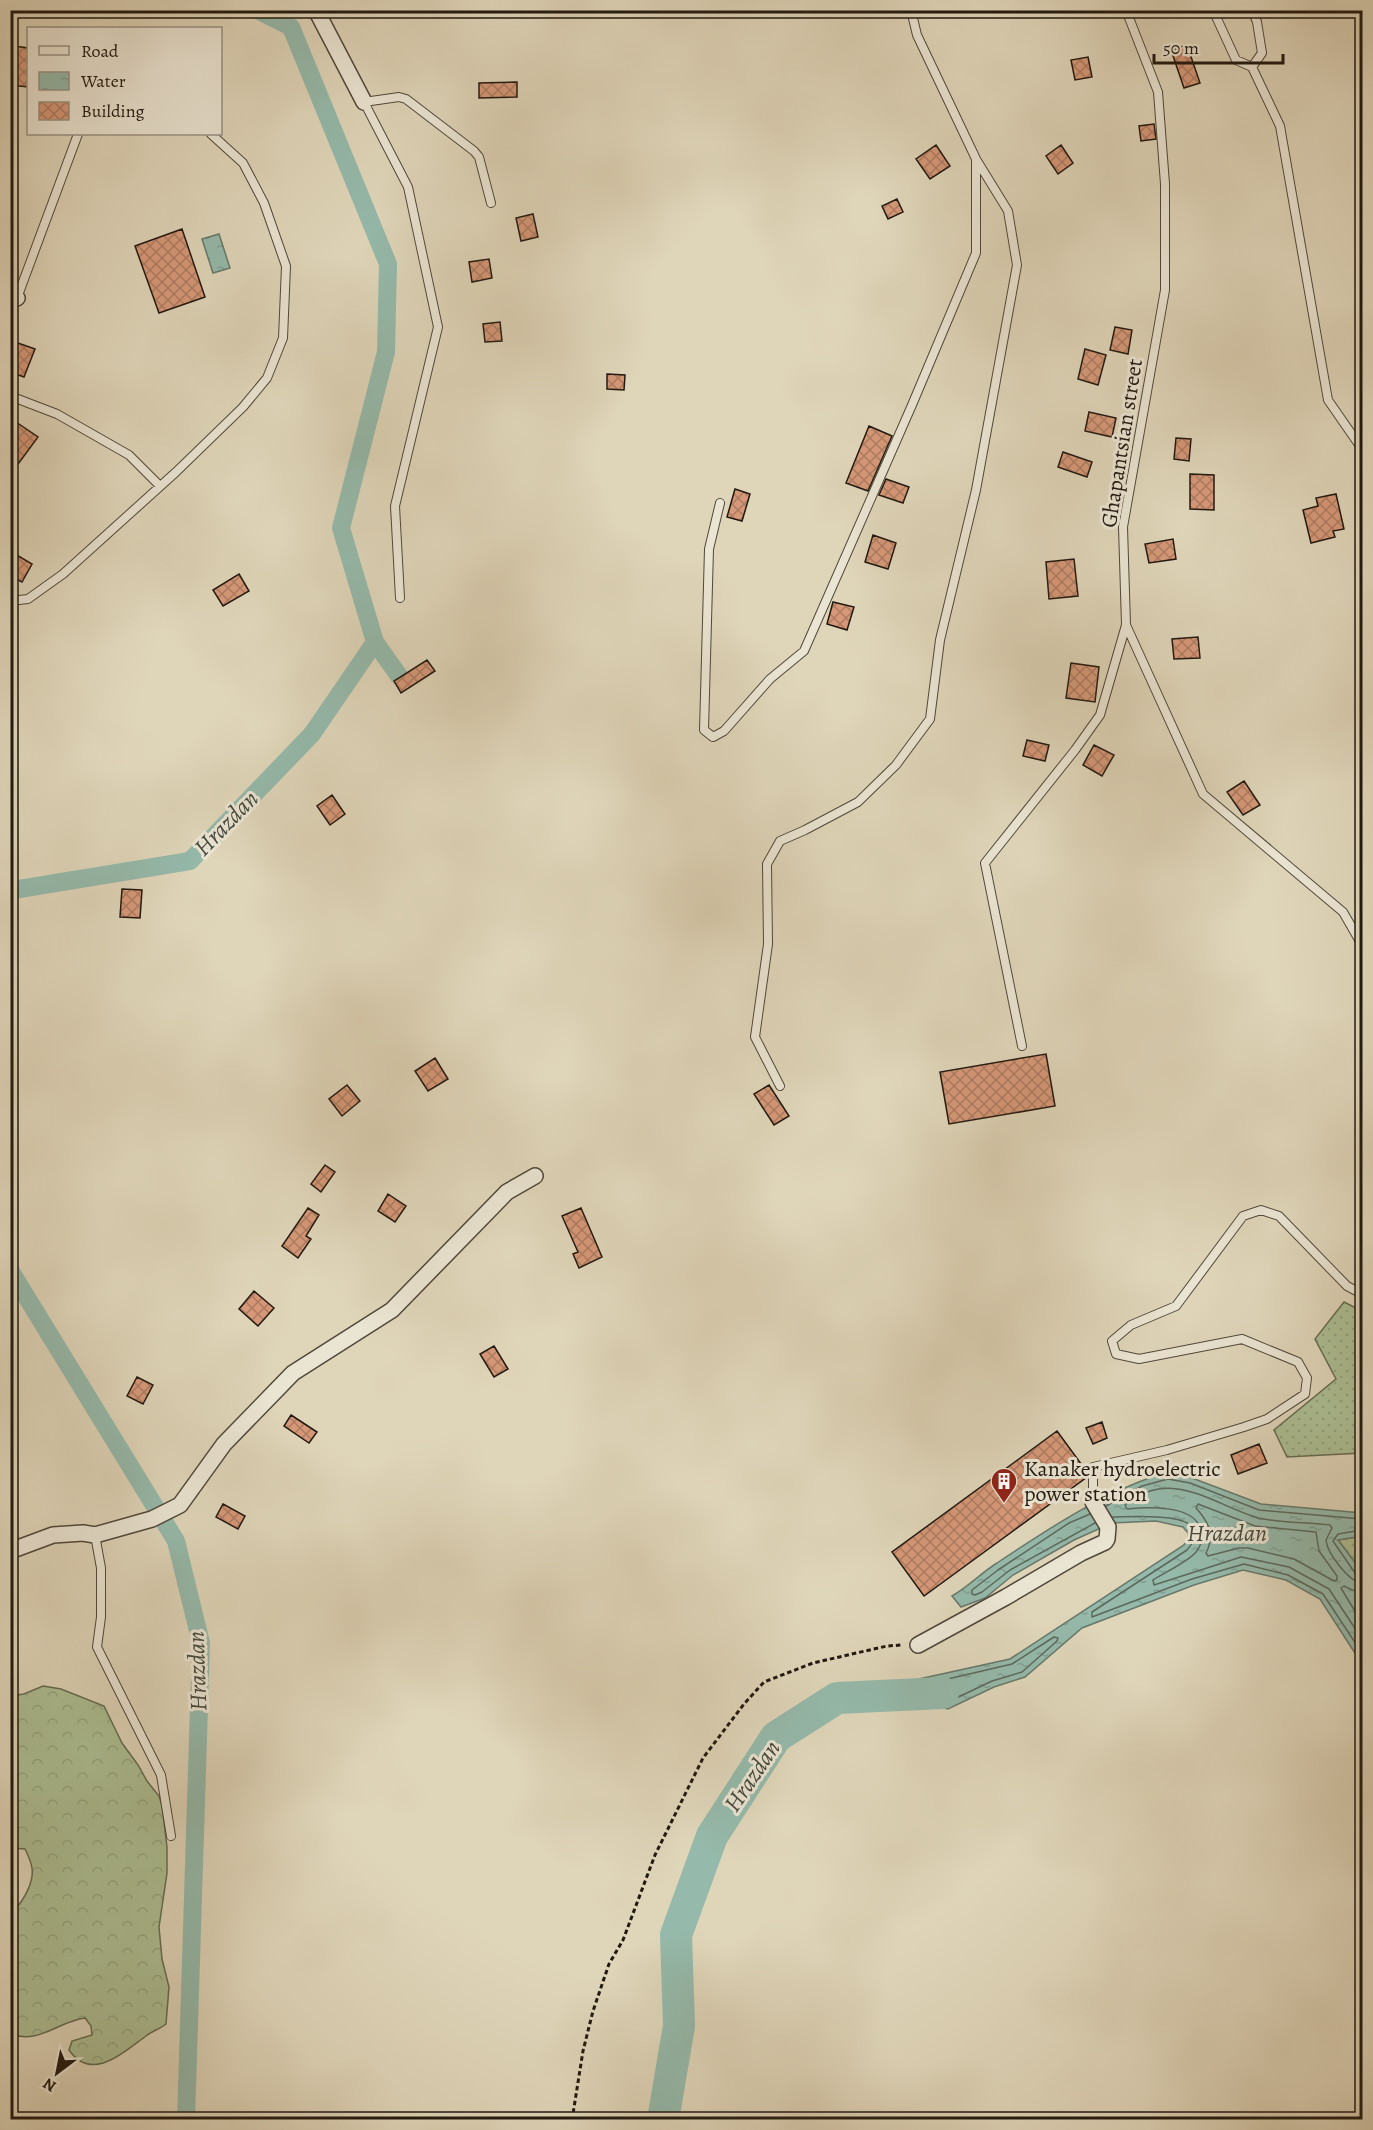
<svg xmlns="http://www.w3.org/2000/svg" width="1373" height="2130" viewBox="0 0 1373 2130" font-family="Alegreya,serif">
<defs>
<pattern id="grass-dots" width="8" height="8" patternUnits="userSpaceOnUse" patternTransform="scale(1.5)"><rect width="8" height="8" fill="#acbe93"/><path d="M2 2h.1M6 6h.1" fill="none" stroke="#94a37e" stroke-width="1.8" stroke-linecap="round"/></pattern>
<pattern id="forest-crowns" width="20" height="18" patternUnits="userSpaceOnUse" patternTransform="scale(1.5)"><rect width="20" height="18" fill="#acbe93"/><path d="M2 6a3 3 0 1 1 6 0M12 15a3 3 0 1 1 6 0" fill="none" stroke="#94a37e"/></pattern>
<pattern id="water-ripples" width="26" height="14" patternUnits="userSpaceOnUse" patternTransform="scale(1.5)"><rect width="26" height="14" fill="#95b9aa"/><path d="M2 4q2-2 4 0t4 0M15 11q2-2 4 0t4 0" fill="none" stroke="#809e91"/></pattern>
<pattern id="building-cross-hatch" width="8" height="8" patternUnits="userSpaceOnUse" patternTransform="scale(1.5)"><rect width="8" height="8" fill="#d69878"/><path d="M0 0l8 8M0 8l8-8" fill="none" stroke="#ad7b61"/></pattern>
</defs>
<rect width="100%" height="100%" fill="#dfd5b9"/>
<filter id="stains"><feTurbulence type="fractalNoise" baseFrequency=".00333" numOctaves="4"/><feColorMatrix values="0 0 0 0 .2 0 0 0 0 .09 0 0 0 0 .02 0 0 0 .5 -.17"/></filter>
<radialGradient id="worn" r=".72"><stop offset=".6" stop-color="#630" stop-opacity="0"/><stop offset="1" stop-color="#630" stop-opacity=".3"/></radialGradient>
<path fill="url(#grass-dots)" stroke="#666c52" stroke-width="1.5" d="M1344,1302L1362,1311V1453L1287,1457L1274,1430L1336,1379L1315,1339Z
M1362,1536V1572L1338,1540Z"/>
<path fill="url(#forest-crowns)" stroke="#666c52" stroke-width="1.5" d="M43,1686L61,1689L104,1706L122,1743L138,1765L147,1781L159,1796L162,1806L167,1847V1873L159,1927L162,1959L169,1987L166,2024C160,2029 152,2031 146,2036C124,2052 92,2083 69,2050L72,2041L92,2035L91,2026L85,2018C59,2021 38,2045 11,2034V1909H15C24,1900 34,1882 32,1868C31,1862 28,1855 25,1849L11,1848V1696L24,1694Z"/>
<path fill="url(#water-ripples)" stroke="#67796c" stroke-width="1.5" d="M219,234L230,268L213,273L202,239Z
M1168,1472L1192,1478L1261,1504L1362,1513V1536L1338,1540L1362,1572V1664L1320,1599L1286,1580L1243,1570L1194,1585L1082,1628L1025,1677L994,1687L948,1709L899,1696L919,1679L1010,1659L1184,1545L1188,1539V1533L1183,1527L1156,1521L1112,1523L1074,1540L1013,1575L985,1598L961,1607L952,1596C968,1587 981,1573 997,1563C1048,1529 1108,1489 1168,1472Z"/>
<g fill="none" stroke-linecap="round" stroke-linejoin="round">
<path stroke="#5b695d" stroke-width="1.5" d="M1198,1504L1255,1526L1316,1532L1319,1551L1337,1576V1580L1334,1581L1294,1559L1248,1548H1239L1208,1556L1206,1553C1215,1536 1209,1522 1196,1508Z
M1106,1506L1142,1486L1168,1479L1190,1483L1259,1510L1362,1519
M1090,1514L1069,1523L998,1570L972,1590V1594L975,1595L982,1592L1010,1570L1095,1523
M1113,1517C1130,1517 1223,1509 1187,1550L1092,1612V1617L1192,1579L1244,1564L1288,1575L1323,1594L1362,1653
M1362,1530L1338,1534L1333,1541L1355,1573L1362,1575
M1362,1583C1349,1582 1327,1553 1326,1540L1332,1528L1330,1525C1309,1522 1273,1523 1255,1517C1209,1502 1171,1468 1125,1505L1127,1509C1147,1507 1196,1504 1201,1531C1203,1539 1201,1546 1196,1552C1189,1561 1164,1573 1153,1580L1154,1585L1241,1557L1289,1567L1329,1589L1362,1639
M1362,1592L1352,1590L1344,1586L1341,1588L1362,1623
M1054,1637L1058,1638L1057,1641L1022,1672L992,1681L948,1702L915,1693V1690L922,1685L1012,1664Z"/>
<path stroke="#95b9aa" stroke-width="18" d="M257,10L291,27L388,264L386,352L341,528L375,642L399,676
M10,893L13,890L190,861L312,734L375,642
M10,1270L176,1541L201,1643L186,2120"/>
<path stroke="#95b9aa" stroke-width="32" d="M663,2120L679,2026L676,1935L712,1836L776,1737L837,1698L943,1693"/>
</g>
<path fill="url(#building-cross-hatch)" stroke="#211910" stroke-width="1.5" d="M1187,45L1200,83L1184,88L1171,50Z
M14,46L28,48V87L10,85Z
M1088,57L1092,77L1075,80L1071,60Z
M517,82V97L479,98V83Z
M1154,124L1156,139L1141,141L1139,126Z
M936,145L950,166L930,179L916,159Z
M1061,145L1073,163L1058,174L1046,156Z
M897,199L903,212L888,219L882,206Z
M533,214L538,237L521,241L516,218Z
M182,229L205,297L159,313L135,246Z
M489,259L492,278L472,282L469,262Z
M500,322L502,341L485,342L483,324Z
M1115,327L1132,330L1128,354L1110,350Z
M15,342L35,349L24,377L10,372V353Z
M1085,349L1106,355L1098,385L1078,379Z
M607,374L625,375L624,390L607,389Z
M1089,412L1116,418L1112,437L1085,431Z
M10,418L38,437L10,475Z
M869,426L892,436L868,491L846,483Z
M1176,438L1191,439L1189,461L1174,459Z
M1063,452L1092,462L1087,477L1058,467Z
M1190,474L1214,475V510L1190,509Z
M886,479L909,487L903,503L879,495Z
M735,489L750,494L742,521L727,517Z
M1336,494L1344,529L1333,531L1335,537L1311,543L1303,510L1318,506L1316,498Z
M873,535L896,543L888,569L865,562Z
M1173,539L1176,559L1149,563L1145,544Z
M10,551L32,564L22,582L10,576Z
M1074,559L1078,596L1049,599L1046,562Z
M239,574L249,591L223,606L213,590Z
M833,602L854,607L847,630L827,624Z
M1198,637L1200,658L1174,659L1172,639Z
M427,660L435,671L401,693L394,681Z
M1071,663L1099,667L1095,702L1066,698Z
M1027,740L1049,745L1045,761L1023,756Z
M1094,745L1114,755L1102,776L1083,765Z
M1244,781L1260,805L1243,815L1227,792Z
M332,795L345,814L330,825L317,806Z
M122,889L142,890L140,918L120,917Z
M1046,1054L1055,1106L949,1124L940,1072Z
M435,1058L448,1079L428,1091L415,1071Z
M347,1085L360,1101L342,1116L329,1099Z
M769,1085L789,1116L774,1125L754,1094Z
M325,1165L335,1172L321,1192L311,1184Z
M388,1194L406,1206L395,1222L378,1211Z
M308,1208L319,1215L306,1236L311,1239L298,1258L282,1246Z
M581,1208L602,1257L579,1268L573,1254L578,1252L562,1216Z
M254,1291L274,1308L258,1326L239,1309Z
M494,1346L508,1369L494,1377L480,1354Z
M137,1377L153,1385L143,1404L127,1396Z
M291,1415L317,1432L309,1443L284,1426Z
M1102,1422L1107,1438L1093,1444L1086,1428Z
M1057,1431L1087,1472V1477L924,1596L892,1552Z
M1259,1444L1267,1463L1238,1474L1231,1455Z
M223,1504L245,1516L238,1529L216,1517Z"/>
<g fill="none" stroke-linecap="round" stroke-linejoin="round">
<g stroke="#50483a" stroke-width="10">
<path id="lane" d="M1126,10L1158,92L1165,184V290L1123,527L1126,625L1203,794L1343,912L1362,945
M1213,10L1236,60L1252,67L1262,53L1257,22L1252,10
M1252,67L1280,126L1328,400L1362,449
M17,298L78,134
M10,396L57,414L129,455L160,486
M720,503L709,549L704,730L713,737L724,731L770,679L804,651L912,405L976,253V161
M400,598L395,506L438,327L408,187L364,102L399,97L406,99L474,151L479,157L491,203
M10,601L28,599L63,574L176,472L243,407L267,378L283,338L286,266L264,203L243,163L211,134
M1022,1046L985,863L1075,750L1100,715L1126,625
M780,1086L755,1037L768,944L767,864L780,841L805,830L858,802L896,765L930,719L940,640L976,490L1017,265L1008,211L976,159L917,35L911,10
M1093,1502V1467L1167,1450L1244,1427L1267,1419L1305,1394L1307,1378L1298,1362L1242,1339L1139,1359L1116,1354L1112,1341L1131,1325L1176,1306L1243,1216L1261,1210L1279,1216L1347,1286L1362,1294
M95,1535L101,1568V1617L97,1647L161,1775L171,1836"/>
</g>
<g stroke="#50483a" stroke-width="18">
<path id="street" d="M316,10L364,102
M10,295L17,298
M10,1551L53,1535L83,1533L95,1535L152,1519L180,1505L224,1444L293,1373L392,1310L507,1192L535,1176
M918,1645L1006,1597L1081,1553L1105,1542L1107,1539L1108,1527L1093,1502"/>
</g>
<path stroke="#211910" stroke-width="3" stroke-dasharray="4.5 3" stroke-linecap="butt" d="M572,2120L583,2051L593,2011L609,1964L623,1940L655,1855L703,1758L744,1704L764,1682L813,1663L887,1646L902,1645"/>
<use href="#lane" stroke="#eae4d2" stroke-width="8"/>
<use href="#street" stroke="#eae4d2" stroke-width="15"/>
</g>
<defs>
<g id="building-pin" transform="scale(1.35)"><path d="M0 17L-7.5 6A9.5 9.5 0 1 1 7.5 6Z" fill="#8f2418" stroke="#eae4d2"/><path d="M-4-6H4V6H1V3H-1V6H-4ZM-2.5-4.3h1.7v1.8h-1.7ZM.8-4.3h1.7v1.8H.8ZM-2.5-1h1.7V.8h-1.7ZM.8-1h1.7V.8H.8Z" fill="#fff"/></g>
</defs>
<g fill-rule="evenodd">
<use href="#building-pin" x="1004" y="1481"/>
</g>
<g text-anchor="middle" stroke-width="6" stroke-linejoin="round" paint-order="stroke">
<g font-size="22" fill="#211910" stroke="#eae4d2">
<text transform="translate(1121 443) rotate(-81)" y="8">Ghapantsian street</text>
</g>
<g font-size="22" fill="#211910" stroke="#eae4d2" text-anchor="start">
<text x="1024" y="1476">Kanaker hydroelectric<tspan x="1024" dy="25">power station</tspan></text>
</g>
<g font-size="24" font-style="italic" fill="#44493e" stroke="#eae4d2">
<text transform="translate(226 823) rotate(-46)" y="8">Hrazdan</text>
<text x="1227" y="1541">Hrazdan</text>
<text transform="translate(197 1671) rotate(-92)" y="8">Hrazdan</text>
<text transform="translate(752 1776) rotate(-56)" y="8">Hrazdan</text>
</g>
</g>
<rect width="1373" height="2130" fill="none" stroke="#dfd5b9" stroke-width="36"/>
<rect x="12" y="12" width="1349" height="2106" fill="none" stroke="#211910" stroke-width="3"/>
<rect x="18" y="18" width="1337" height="2094" fill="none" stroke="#211910" stroke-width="1.5"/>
<rect x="27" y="27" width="195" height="108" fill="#eae4d2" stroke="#9a9384" stroke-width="1.5"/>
<rect x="39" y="46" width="30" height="9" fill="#eae4d2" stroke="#9a9384" stroke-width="1.5"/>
<text x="81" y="57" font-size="18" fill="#211910">Road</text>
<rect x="39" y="72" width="30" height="18" fill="url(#water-ripples)" stroke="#9a9384" stroke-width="1.5"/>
<text x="81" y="87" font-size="18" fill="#211910">Water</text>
<rect x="39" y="102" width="30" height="18" fill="url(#building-cross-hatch)" stroke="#9a9384" stroke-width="1.5"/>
<text x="81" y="117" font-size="18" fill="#211910">Building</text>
<g transform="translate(57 2073) rotate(212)" stroke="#eae4d2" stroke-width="4.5" paint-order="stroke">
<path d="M0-4.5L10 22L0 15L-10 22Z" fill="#211910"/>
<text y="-9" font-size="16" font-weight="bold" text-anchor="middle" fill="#211910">N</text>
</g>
<path d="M1154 54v9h129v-9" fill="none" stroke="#211910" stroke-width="3"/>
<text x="1163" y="54" font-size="18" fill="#211910" stroke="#eae4d2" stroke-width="4.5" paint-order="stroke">50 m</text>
<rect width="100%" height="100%" filter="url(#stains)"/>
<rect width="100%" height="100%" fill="url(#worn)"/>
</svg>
